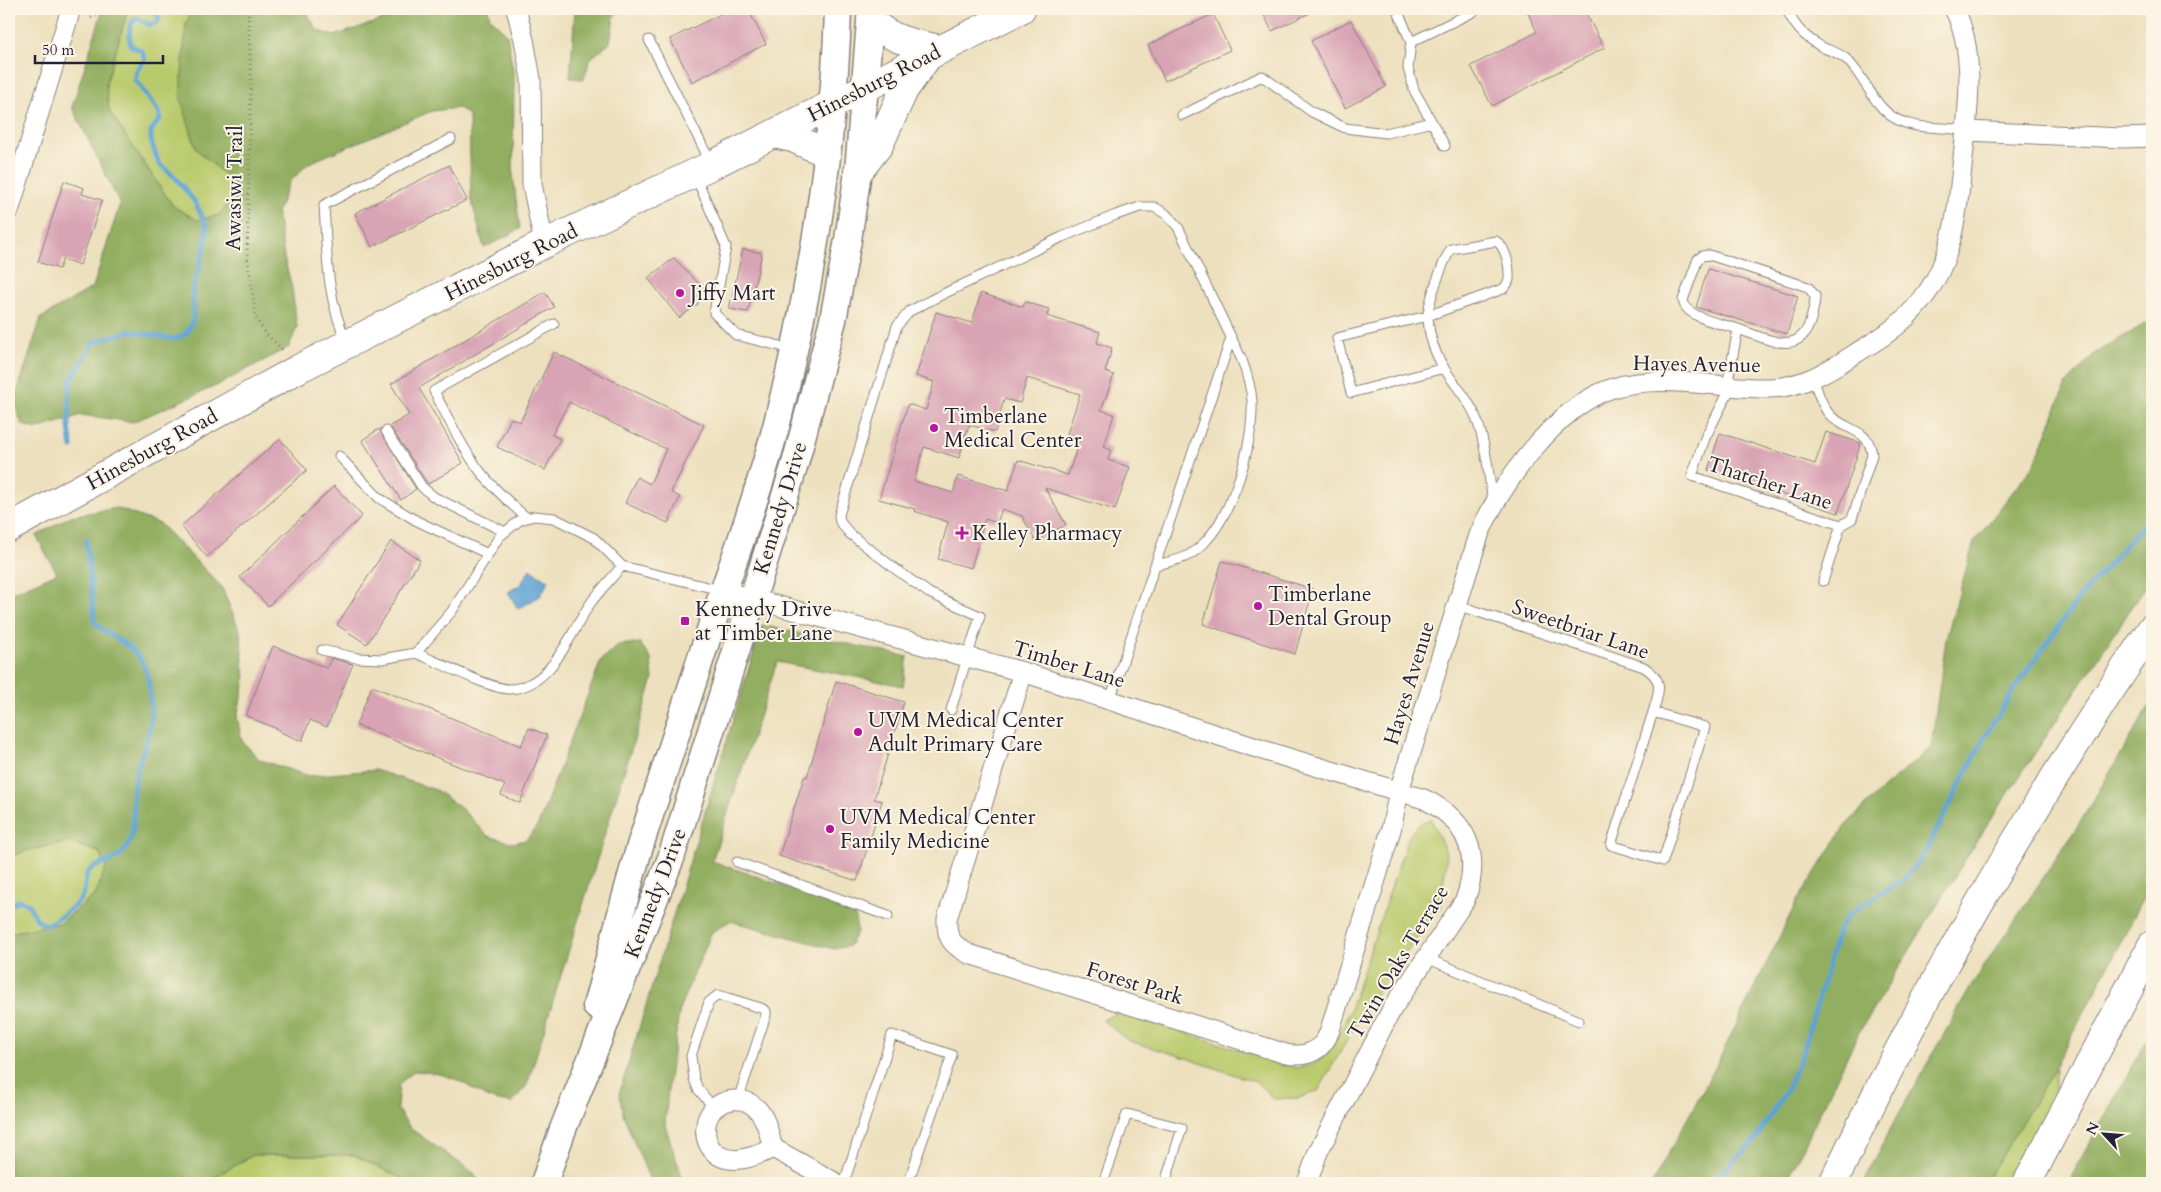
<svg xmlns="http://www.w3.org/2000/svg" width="2161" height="1192" viewBox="0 0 2161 1192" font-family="Cardo,serif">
<rect width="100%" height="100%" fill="#fcf5e5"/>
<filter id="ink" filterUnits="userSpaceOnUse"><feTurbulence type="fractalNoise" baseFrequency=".02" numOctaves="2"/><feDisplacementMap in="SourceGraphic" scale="10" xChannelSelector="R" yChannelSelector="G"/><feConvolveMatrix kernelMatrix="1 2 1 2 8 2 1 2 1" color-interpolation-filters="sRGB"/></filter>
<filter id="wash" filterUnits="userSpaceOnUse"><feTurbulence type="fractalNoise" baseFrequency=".0096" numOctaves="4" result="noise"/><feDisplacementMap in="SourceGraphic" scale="20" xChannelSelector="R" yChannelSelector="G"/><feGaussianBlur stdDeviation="1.12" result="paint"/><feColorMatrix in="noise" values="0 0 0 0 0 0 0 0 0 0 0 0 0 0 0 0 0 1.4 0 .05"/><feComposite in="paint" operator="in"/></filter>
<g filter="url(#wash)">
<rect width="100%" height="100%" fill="#ede0be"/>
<path fill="#b9ca6c" stroke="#6e7654" d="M128,9H193L186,24L196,149L227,177L232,198L220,215L197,220L173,206L109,111L106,84Z
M1431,819L1447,855L1440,908L1366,1007L1318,1091L1299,1098L1274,1099L1256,1082L1180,1056L1129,1041L1102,1020L1120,1012L1296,1068L1313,1065L1325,1056L1335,1041L1350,1010L1407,840C1413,829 1419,822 1431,819Z
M68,842L99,852L106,867L96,894L61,923L9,933V858L28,850Z
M2055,1068V1100L2012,1183H1985Z
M253,1155H354L411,1183H204Z"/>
<path fill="#92ae60" stroke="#5a684e" d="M103,9H128L106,84L109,111L173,206L197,220L220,215L232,198L227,177L196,149L180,96L186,23L193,9H305L317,30L334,36L415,9H488L490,18L507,34L514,77L513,176L520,229L484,248L471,198L469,116L459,108L432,111L309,163L289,183L277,213L284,257L292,288L297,327L289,347L216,386L133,422L81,415L38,429L22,425L14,402L41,318L93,287L120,204L72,107Z
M575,9H621L614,17L610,43L590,59L584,79L570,78Z
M2152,320V577L1978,839L1858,1034L1786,1183H1652L1714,1070L1797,901L1845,826L1883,788L1931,748L1946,639L1974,542L2035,463L2066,385L2095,353Z
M117,508L160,524L221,586L240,631L245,680L237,717L242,741L260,760L309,776L375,770L436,790L462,809L488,836L513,843L526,840L538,825L601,660L618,645L640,643L651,659L653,679L527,1085L512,1103C484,1100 482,1093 459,1081C446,1074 428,1072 414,1071L399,1084L397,1109L411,1129L474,1173L480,1183H411L354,1155H253L204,1183H9V933L61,923L96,894L106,867L99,852L68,842L28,850L9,858V594L57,573L36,536L71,516Z
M762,625L908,657L903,686L777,662L712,861L778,884L855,916L857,932L849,946L834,949L730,921L712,932L680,1007L669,1079L665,1125L684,1183H651L624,1117L619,1094Z
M2152,702V882L2055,1068L1985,1183H1863L1892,1126L1973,983L2081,821Z
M2152,1030V1183H2068Z"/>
<path fill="#5da3d3" stroke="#406287" d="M530,569L549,581L540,596L518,609L508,592L521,584Z"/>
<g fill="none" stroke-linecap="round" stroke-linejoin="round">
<path stroke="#5da3d3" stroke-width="5" d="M72,447L69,428L70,382L94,342L129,331L174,339L186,334L193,321V289L205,246L207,227L195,202L174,176L159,164L151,141V131L160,119L159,112L135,80L137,70L145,59L142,51L130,45C130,35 127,23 137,18L150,25L158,22L159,18L153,9
M9,905L19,900L28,904L38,921L46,925C59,918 74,909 82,897C87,889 83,874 91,869C105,860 116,864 126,848C138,830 131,804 134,784C136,766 145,750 149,733C153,717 151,676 142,662C132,644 109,637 95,623L86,540
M1710,1183L1754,1142L1786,1091L1802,1055L1838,931L1848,915L1906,877L1926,851L1985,736L2019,682L2079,598L2152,515"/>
</g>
<g id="blocks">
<path fill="#d8a3b4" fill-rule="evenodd" d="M731,9H748L766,44L692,82L670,39Z
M1261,9H1318L1272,31Z
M1526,9H1584L1604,48L1492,106L1471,66L1537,32Z
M1213,14L1230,50L1165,81L1148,45Z
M1351,20L1386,87L1345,108L1311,41Z
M449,165L467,200L372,247L355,213Z
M64,181L84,188L82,194L102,200L80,265L63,259L59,269L38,262Z
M743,249L762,253L748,312L729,309Z
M674,258L700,285L698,304L679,318L648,278Z
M1708,269L1798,296L1787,334L1696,307Z
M545,292L554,307L419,388L463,463L428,484L390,426L409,415L391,384Z
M981,293L1023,307L1025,302L1049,309L1047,316L1100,332L1097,343L1112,348L1105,372L1114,375L1101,410L1114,414L1104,447L1111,450L1108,460L1130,467L1115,510L1045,488L1066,525L1035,540L1022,516L1002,509L997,523L985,519L971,568L938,559L948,522L914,511L915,509L879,499L908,404L926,410L934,382L916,376L936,312L972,323ZM1027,378L1080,394L1067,434L1080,439L1068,475L1018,460L1008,491L958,476L953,493L914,481L924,447L959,458L969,425L995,432L1004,399L1020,403Z
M554,352L704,425L671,492L680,497L668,523L625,503L637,477L650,484L666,449L569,402L552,435L560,439L545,470L497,447L511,418L520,422Z
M379,429L416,489L401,500L362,440Z
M1826,432L1861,443L1838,513L1708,470L1720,433L1815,464Z
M280,439L307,470L207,557L181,526Z
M334,486L362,516L268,606L240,577Z
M391,541L420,560L367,644L337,625Z
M1222,561L1313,589L1295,654L1203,624Z
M273,646L327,668L331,658L353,664L327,727L310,720L302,741L280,732V730L246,716Z
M836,681L904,702L874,799L882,801L857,881L779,856L804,777H807Z
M372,686L521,746L529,728L547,735L520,803L501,795L505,785L356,725Z"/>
</g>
</g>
<g filter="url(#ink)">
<use href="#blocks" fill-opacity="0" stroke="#88817c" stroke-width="1"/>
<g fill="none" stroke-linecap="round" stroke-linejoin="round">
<g stroke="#88817c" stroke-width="11">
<path id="service" d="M1397,9L1411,42L1473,12L1472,9
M1786,9C1796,28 1803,36 1822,47C1830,51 1840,53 1846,59C1866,77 1873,108 1898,120C1920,131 1943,125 1966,131
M649,40L711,163
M1411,42L1408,68L1414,90L1445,146
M1182,115L1262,76L1312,112L1345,128L1386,133L1432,122
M696,177L726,247L714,313L736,335L792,349
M1738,329C1766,338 1800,359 1811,319C1813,311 1815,304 1815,296L1808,287L1709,255L1702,256L1698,259L1683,300C1685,318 1723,324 1738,329L1727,386L1728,393L1705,438L1692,476L1841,525L1852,519L1872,455C1870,428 1844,431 1829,414C1821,405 1817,389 1813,378
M347,342C326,298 327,253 324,205L451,139
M1444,368L1351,393L1337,338L1427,316L1503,289C1506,286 1509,283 1509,279C1510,267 1506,247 1496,241L1451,249C1443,261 1427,304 1428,318C1429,335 1435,354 1444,368C1455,386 1470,400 1477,420C1486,446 1489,475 1493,503
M386,431L422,487L434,497L505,532
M339,456L379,498L417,521L488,554
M527,518C512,505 496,491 483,475C463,450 449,420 434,391L554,324
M1823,581L1841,525
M1457,605L1644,667C1665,680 1659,692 1653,712L1705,727L1663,861L1611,845L1653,712
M322,650L357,658L382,659L416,653L452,611L499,537L520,520L534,516L554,518L594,538L622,566L720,590
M416,653C436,661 490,689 509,689C552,688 570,633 590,604C600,590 612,578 622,566
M1110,700L1231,338
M951,710L980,616L929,593L894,568L850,534L840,522L839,515L897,326L910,311L937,297L1062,237L1116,215L1140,207H1154L1166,214L1178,227L1242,360C1247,374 1251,387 1252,401C1254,446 1230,531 1189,555C1178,561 1167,562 1156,565
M737,862L888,916
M1426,958L1579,1021
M714,1108L698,1089L694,1079L691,1056L709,1002L718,995L761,1008L766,1011V1015L738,1100
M844,1183L892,1035L952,1055L908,1183
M1103,1183L1127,1114L1182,1128L1165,1183"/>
</g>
<g stroke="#88817c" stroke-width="21">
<path id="minor" d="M516,9L524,40L531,79L532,184L544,244
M1966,131L2123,138L2152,137
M9,211L71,9
M723,591L1023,672L1272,753L1424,799C1467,820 1482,854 1465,900L1392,1009L1318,1152L1307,1183
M1023,672L947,919C946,938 952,945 969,954L1286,1054C1307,1058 1323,1051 1330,1030L1391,830L1399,791L1479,535C1500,484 1558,405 1613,388C1661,373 1719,389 1769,388C1799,388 1825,373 1850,357C1862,349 1875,342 1886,334C1947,290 1955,237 1962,167C1967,119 1978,53 1954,9
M773,1148C753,1158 721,1170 708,1143C705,1136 705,1128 707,1120C714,1099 742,1093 757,1109C767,1119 769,1135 773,1148L836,1183"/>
</g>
<g stroke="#88817c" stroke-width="29">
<path id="secondary" d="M596,1006C611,953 624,899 640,846C662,777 685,708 707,639C731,567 758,496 777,423C811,289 834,147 838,9
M544,1183L563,1129L671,858L795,464L833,320L848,240L858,172L871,9"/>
</g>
<g stroke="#88817c" stroke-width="30">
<path id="primary" d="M871,21C893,41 912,43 940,49
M774,134L793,138L826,153
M858,172L879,145L904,90L926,59
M9,528L298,369L544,244L712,165L1021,9"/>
</g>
<g stroke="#88817c" stroke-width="30">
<path id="motorway" d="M1833,1183C1924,990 2032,804 2152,628
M2027,1183L2152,945"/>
</g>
<path stroke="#88817c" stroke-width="3" stroke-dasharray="1 4" stroke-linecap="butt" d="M248,9L251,80L247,253L256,318L265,333L284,351
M91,18L114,9"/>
<use href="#service" stroke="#fff" stroke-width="9"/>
<use href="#minor" stroke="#fff" stroke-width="19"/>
<use href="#secondary" stroke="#fff" stroke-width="26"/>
<use href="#primary" stroke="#fff" stroke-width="28"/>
<use href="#motorway" stroke="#fff" stroke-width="28"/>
</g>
</g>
<g fill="#b5179e" stroke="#fcf5e5" stroke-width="2">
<circle cx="680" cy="293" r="5"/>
<circle cx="934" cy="428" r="5"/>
<path d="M959.5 525.5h5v5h5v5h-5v5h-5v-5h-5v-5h5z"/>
<circle cx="1258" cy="606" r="5"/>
<rect x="680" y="616" width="10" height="10" rx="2.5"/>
<circle cx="858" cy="732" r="5"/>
<circle cx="830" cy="829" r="5"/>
</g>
<g text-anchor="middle" stroke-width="4" stroke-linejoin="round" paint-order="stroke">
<g font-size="21" fill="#22223b" stroke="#fcf5e5">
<text transform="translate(874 83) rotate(-27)" y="7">Hinesburg Road</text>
<text transform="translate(234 188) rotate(-89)" y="7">Awasiwi Trail</text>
<text transform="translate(511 262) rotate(-27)" y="7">Hinesburg Road</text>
<text transform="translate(1697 364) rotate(1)" y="7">Hayes Avenue</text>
<text transform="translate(152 449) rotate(-29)" y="7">Hinesburg Road</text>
<text transform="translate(1770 483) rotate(18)" y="7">Thatcher Lane</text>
<text transform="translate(780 508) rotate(-73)" y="7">Kennedy Drive</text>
<text transform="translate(1581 629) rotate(19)" y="7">Sweetbriar Lane</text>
<text transform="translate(1069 664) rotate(17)" y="7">Timber Lane</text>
<text transform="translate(1409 683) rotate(-73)" y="7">Hayes Avenue</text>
<text transform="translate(655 893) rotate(-69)" y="7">Kennedy Drive</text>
<text transform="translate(1398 962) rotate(-59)" y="7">Twin Oaks Terrace</text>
<text transform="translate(1135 983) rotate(17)" y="7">Forest Park</text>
</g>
<g font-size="21" fill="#22223b" stroke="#fcf5e5" text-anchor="start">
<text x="690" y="300">Jiffy Mart</text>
<text x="944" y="423">Timberlane<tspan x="944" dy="24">Medical Center</tspan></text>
<text x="972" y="540">Kelley Pharmacy</text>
<text x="1268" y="601">Timberlane<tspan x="1268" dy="24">Dental Group</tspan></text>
<text x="695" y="616">Kennedy Drive<tspan x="695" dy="24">at Timber Lane</tspan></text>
<text x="868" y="727">UVM Medical Center<tspan x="868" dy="24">Adult Primary Care</tspan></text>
<text x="840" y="824">UVM Medical Center<tspan x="840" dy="24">Family Medicine</tspan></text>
</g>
</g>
<rect width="2161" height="1192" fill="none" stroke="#fcf5e5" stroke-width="30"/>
<g transform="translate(2104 1134) rotate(296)" stroke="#fcf5e5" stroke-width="4" paint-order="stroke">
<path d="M0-4L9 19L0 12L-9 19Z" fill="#22223b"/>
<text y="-8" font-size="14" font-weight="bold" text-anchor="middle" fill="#22223b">N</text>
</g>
<path d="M35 55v8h128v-8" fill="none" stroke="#22223b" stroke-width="2.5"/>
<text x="42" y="55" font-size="15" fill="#22223b" stroke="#fcf5e5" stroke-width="4" paint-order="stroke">50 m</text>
</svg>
